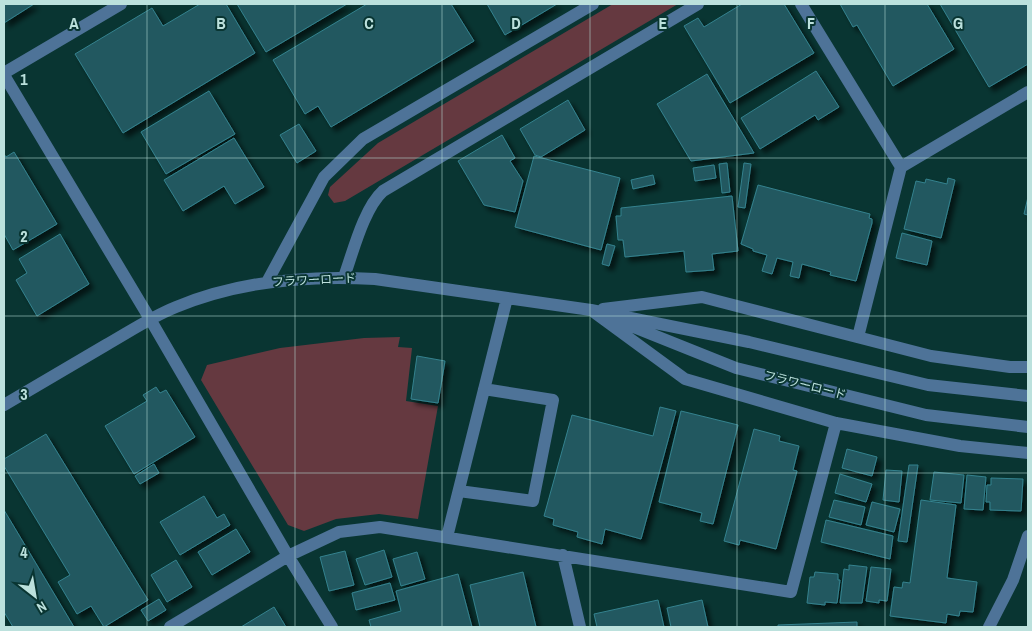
<svg xmlns="http://www.w3.org/2000/svg" width="1032" height="631" viewBox="0 0 1032 631" font-family="'Archivo Narrow','Noto Sans JP',sans-serif">
<defs>
<filter id="shadow"><feDropShadow dx="4.5" dy="4.5" stdDeviation="2.5" flood-color="#0009"/></filter>
</defs>
<rect width="100%" height="100%" fill="#093532"/>
<path fill="#653940" d="M613,4H678L345,201L334,203L328,195L330,187L378,143Z
M400,337L398,347L412,348L406,401L438,406L418,519L379,514L336,519L304,531L288,525L201,380L207,365L280,348L364,338Z"/>
<path fill="#205861" stroke="#35828e" filter="url(#shadow)" d="M4,4H34L4,23Z
M200,4H226L255,53L123,133L75,54L152,8L163,26Z
M237,4H347L266,52Z
M367,4H451L474,41L331,127L318,106L305,114L273,60Z
M487,4H557L505,35Z
M742,4H784L814,53L730,103L684,26L698,18L704,27Z
M840,4H927L954,49L893,86L857,25L853,27Z
M940,4H1028V64L989,87Z
M816,71L839,107L818,120L815,115L760,149L741,118Z
M707,74L754,153L691,161L657,104Z
M209,91L235,134L166,174L141,132Z
M568,100L585,130L541,157L535,155L520,129Z
M299,124L316,151L297,163L280,135Z
M502,135L515,158L510,161L523,181L515,212L484,205L458,161Z
M234,138L264,187L235,204L224,186L183,211L164,180Z
M14,152L57,224L13,250L4,234V154L6,157Z
M534,156L620,178L601,250L515,227Z
M727,163L730,192L722,193L719,164Z
M744,163L751,164L745,208L738,207Z
M714,165L716,178L695,181L693,168Z
M653,175L655,184L633,189L631,180Z
M948,178L955,180L941,238L904,229L916,181L925,183L926,179L947,184Z
M758,185L870,214L869,218L872,219V223L856,281L830,275L831,272L802,264L799,278L790,276L793,262L777,258L772,274L762,271L767,255L753,251V249L741,244Z
M732,196L738,251L712,254L714,270L686,272L684,251L625,257L623,240H618L616,216H621V208Z
M1028,197V215L1024,214Z
M902,233L932,241L927,265L896,258Z
M60,234L89,284L37,316L16,280L27,273L19,259Z
M607,244L615,246L609,266L602,264Z
M417,356L445,361L438,403L411,399Z
M156,387L160,393L166,390L195,437L134,474L105,426L147,401L143,395Z
M660,407L676,411L641,539L605,529L602,544L577,537L578,532L553,525L554,519L544,516L572,415L653,436Z
M681,411L738,425L713,524L700,521L702,513L659,502Z
M754,429L780,436L779,441L799,446L793,470L797,471L776,549L740,540L739,545L724,541Z
M46,434L148,600L104,627L91,606L77,614L58,582L70,575L4,466V459Z
M847,449L877,457L872,476L842,468Z
M154,464L159,473L140,484L135,476Z
M909,465H918L907,542L898,541Z
M886,470L902,471L899,502L883,500Z
M934,472L964,475L961,503L930,500Z
M840,474L872,484L866,502L835,493Z
M967,475L986,477L983,510L964,509Z
M991,478L1023,479L1021,511L990,510V502H986L987,485H991Z
M204,496L217,518L224,514L230,525L180,555L160,522Z
M834,500L865,507L861,525L829,517Z
M921,500L956,505L947,578L977,582L973,612L960,611L959,616L947,614L946,623L890,616L894,587L902,588L903,582L910,583Z
M872,502L900,509L894,532L866,525Z
M4,510L74,627H13L4,612Z
M826,520L893,536L890,559L821,542Z
M236,529L250,552L212,575L198,552Z
M384,550L392,577L365,585L356,559Z
M345,551L354,585L329,591L320,557Z
M417,552L425,579L401,586L393,559Z
M176,560L192,587L167,602L151,575Z
M849,565L867,567L862,603H840L844,569L849,570Z
M871,567L891,569L887,601L879,600V603L866,601Z
M523,572L536,627H480L470,585Z
M815,572L838,574V580H840L837,603L825,602V605L807,603L810,577H814Z
M458,574L472,627H371L369,620L401,611L396,591Z
M390,583L395,600L356,610L352,593Z
M159,599L166,610L148,621L141,610Z
M658,600L664,627H597L594,614Z
M702,600L708,627H671L667,608Z
M274,607L286,627H241Z
M857,622V627H778V625Z"/>
<g fill="none" stroke-linecap="round" stroke-linejoin="round">
<path stroke="#4e7398" stroke-width="12" d="M801,4L901,167
M4,73L121,4
M4,75L150,319L288,556L332,627
M344,277C353,252 364,208 383,191L698,4
M267,282L324,177L363,139L593,4
M603,309L702,297L931,356L1010,367H1028
M595,313L685,379L836,423L960,446L1028,453
M621,322L736,368L926,415L1028,427
M858,337L901,167L1028,92
M4,405C38,385 72,365 106,345C129,332 151,317 176,307C239,281 308,275 375,279L591,310L749,342L928,385L1028,396
M459,491L533,501L553,400L484,389
M447,537L507,298
M563,555L580,627
M170,627L288,556L339,532L380,527L791,592L836,423
M989,627L1013,580L1028,536"/>
</g>
<path fill="none" stroke="#bce1dd" stroke-width="1" stroke-opacity="0.55" d="M147,4V627M295,4V627M442,4V627M590,4V627M737,4V627M885,4V627M4,158H1028M4,316H1028M4,473H1028"/>
<g text-anchor="middle" stroke-width="4" stroke-linejoin="round" paint-order="stroke">
<g font-size="12" fill="#bce1dd" stroke="#093532">
<text transform="translate(314 280) rotate(-3)" y="4">フラワーロード</text>
<text transform="translate(805 385) rotate(14)" y="4">フラワーロード</text>
</g>
</g>
<g font-size="16" text-anchor="middle" font-weight="bold" fill="#bce1dd" stroke="#093532" stroke-width="4" stroke-linejoin="round" paint-order="stroke">
<text x="74" y="29">A</text>
<text x="221" y="29">B</text>
<text x="369" y="29">C</text>
<text x="516" y="29">D</text>
<text x="663" y="29">E</text>
<text x="811" y="29">F</text>
<text x="958" y="29">G</text>
<text x="24" y="85">1</text>
<text x="24" y="242">2</text>
<text x="24" y="400">3</text>
<text x="24" y="558">4</text>
</g>
<rect width="1032" height="631" fill="none" stroke="#bce1dd" stroke-width="10"/>
<g transform="translate(35 596) rotate(149)" stroke="#093532" stroke-width="4" paint-order="stroke">
<path d="M0-4L9 19L0 12L-9 19Z" fill="#bce1dd"/>
<text y="-8" font-size="14" font-weight="bold" text-anchor="middle" fill="#bce1dd">N</text>
</g>
</svg>
